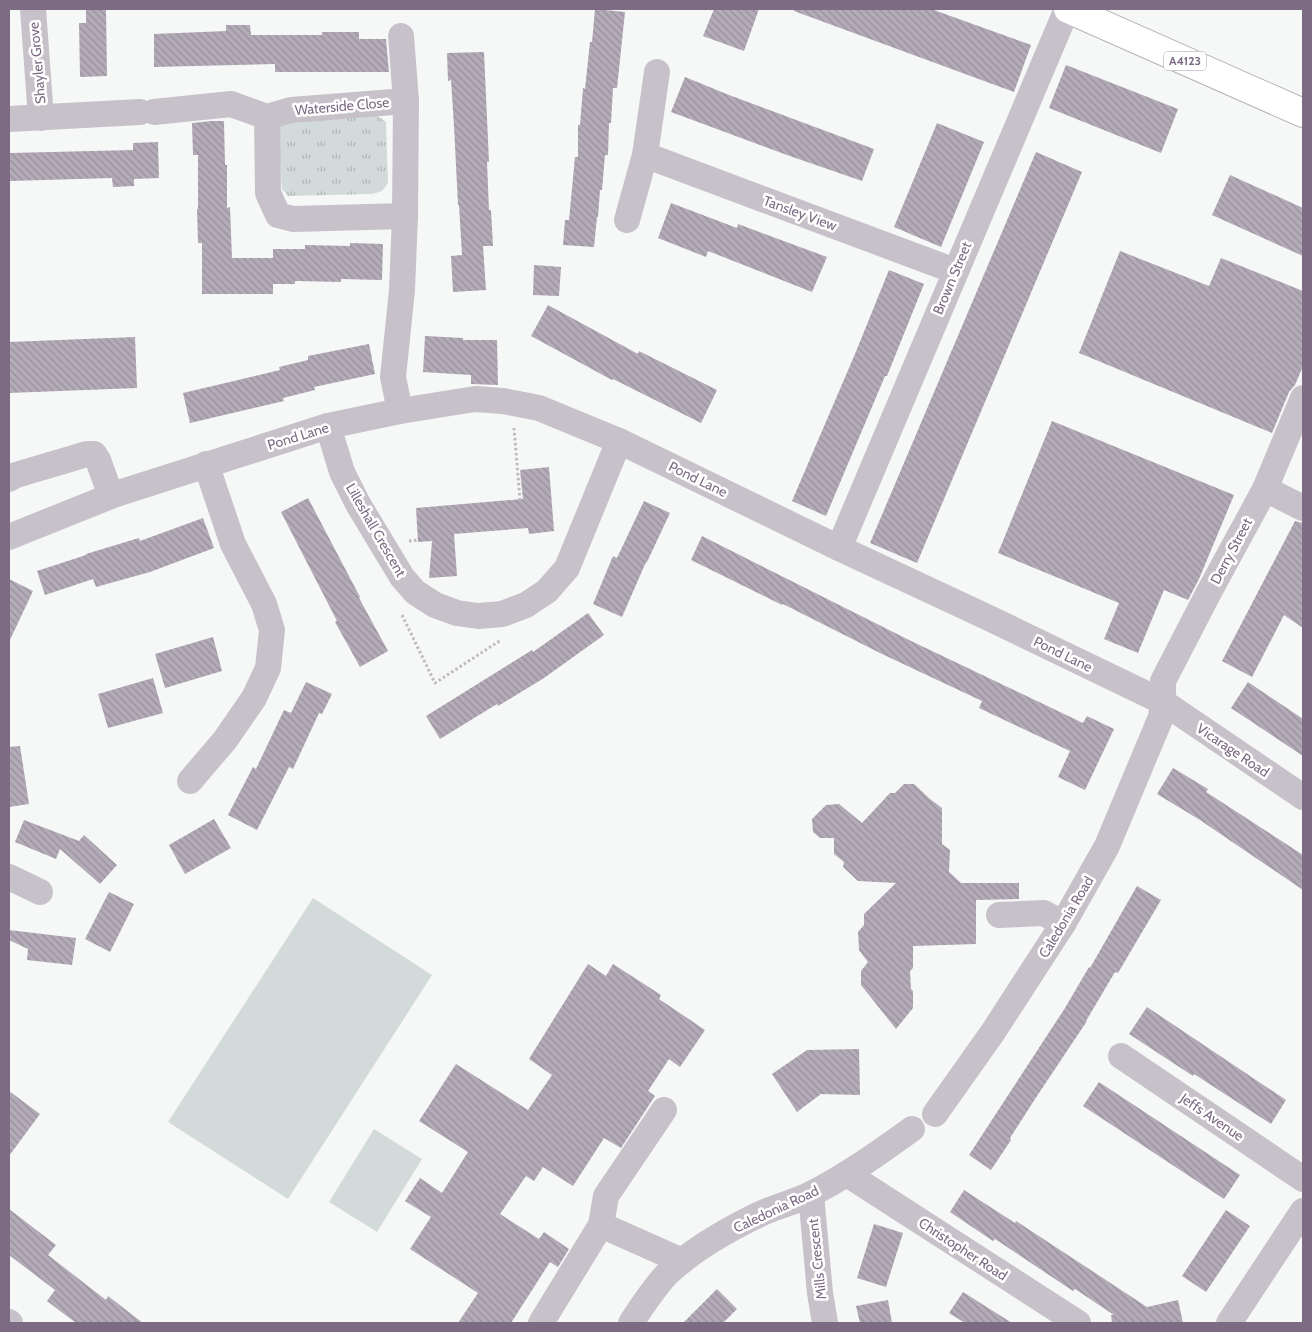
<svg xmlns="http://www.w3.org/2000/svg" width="1312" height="1332" font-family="Cabin,sans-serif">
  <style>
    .grass { fill: url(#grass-tufts) }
    .garden { fill: #d3dbda }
    .building { fill: url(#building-back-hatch) }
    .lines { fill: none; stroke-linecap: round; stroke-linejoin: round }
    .highway-casing { stroke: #b8b4ba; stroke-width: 30 }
    .path { stroke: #bebabf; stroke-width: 3; stroke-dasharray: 2.5 2.5; stroke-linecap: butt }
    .minor { stroke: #c7c2c9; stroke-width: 26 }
    .highway { stroke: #fff; stroke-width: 28 }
    .labels { text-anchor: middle; stroke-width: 5; stroke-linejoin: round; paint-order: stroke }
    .shield { fill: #fff; stroke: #a397a8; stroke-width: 1 }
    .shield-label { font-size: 12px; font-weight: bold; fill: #7c6b83 }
    .street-label { font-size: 14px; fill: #7c6b83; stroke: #fff }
  </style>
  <defs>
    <pattern id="grass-tufts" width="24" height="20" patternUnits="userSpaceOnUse" patternTransform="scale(1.25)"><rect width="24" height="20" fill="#d3dbda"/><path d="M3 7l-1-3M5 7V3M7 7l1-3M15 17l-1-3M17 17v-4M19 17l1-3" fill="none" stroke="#b0b6b6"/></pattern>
    <pattern id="building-back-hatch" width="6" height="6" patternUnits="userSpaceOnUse" patternTransform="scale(1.25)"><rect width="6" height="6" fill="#b3abb7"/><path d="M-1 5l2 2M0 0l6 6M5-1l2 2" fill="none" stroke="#978f9a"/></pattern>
  </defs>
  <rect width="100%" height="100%" fill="#f6f8f7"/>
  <!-- grass -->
  <path class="grass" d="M377 115 386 122 388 183 382 191 372 194 288 196 282 189 277 127 285 119Z"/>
  <!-- garden -->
  <g class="garden">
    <path d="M313 898 432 975 288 1199 168 1122Z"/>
    <path d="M374 1129 422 1159 377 1232 329 1202Z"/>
  </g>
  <!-- building -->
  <g class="building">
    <path d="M86 9H106L107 76 80 77 79 23H86Z"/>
    <path d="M595 9 625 12 617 88H613L611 123H609L608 155H605L602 190H600L598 217H597L594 247 563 245 565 220H569L575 157H578V125H580L583 88 585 89 590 42H592Z"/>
    <path d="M714 9H759L744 51 703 36Z"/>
    <path d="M794 9H931L1031 45 1014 92 794 11Z"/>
    <path d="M226 25H250L251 35H322V32H359V39H386L389 72H275V64L154 67V34L226 31Z"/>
    <path d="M484 52 489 162H487L489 210H491L493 246H483L486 290 453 292 451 256 462 255 459 205H458L454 126 451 80 448 81 447 53Z"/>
    <path d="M1066 65 1178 109 1161 153 1049 108Z"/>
    <path d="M685 77 729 95 874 149 862 181 787 155 671 112Z"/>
    <path d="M212 121H224L225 165H227V208L230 207 232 258H273V249H305V245L350 246V243L383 244 382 280 341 279V282L295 281V284H273V294H202V243H198L197 209H198V155H193L192 123Z"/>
    <path d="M937 123 984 142 941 247 894 227Z"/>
    <path d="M158 142 159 178 134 179V186L113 187 112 178 10 181V153L133 150V143Z"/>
    <path d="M1036 152 1082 172 917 563 870 543Z"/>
    <path d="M1230 175 1303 208V256L1212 215Z"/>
    <path d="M671 203 737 228 738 224 827 257 812 292 708 251 706 257 658 238Z"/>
    <path d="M1120 251 1209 286 1221 258 1303 291V366L1295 385 1289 392 1272 433 1079 353Z"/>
    <path d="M534 265 561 267 559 296 533 295Z"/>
    <path d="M889 270 924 284 887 376H885L826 516 792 501 855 354Z"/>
    <path d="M548 305 638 354 639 351 717 390 701 423 613 379 612 380 531 336Z"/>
    <path d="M425 336 463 338V340H497L498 385 471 384V375L423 372Z"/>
    <path d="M135 337 137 388 9 393V342Z"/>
    <path d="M369 344 375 374 314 387 315 390 283 398 284 401 190 423 183 393 280 370 279 367 308 360V356Z"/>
    <path d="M1052 421 1234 495 1199 579 1188 600 1164 590 1138 653 1104 639 1119 603 998 553Z"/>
    <path d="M549 467 554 531 529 534 528 528 454 534 457 576 429 578 432 541 418 542 416 508 523 499 520 470Z"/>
    <path d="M308 498 360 597 359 598 388 651 360 667 335 622 337 621 281 512Z"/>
    <path d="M644 501 670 513 647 562H646L622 617 593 604 613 556 617 558Z"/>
    <path d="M203 518 214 548 150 572 96 587 93 579 45 595 37 571 86 555V554L139 538 140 541Z"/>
    <path d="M1295 521 1303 523V628L1284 615 1252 677 1222 661Z"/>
    <path d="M702 536 909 640 1083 723 1087 716 1114 729 1085 790 1058 777 1070 751 979 708 982 701 882 654 783 604 782 605 691 560Z"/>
    <path d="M9 579 33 591 9 642Z"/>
    <path d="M588 613 604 635 544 678 498 706 497 704 440 739 426 716 532 650 533 652Z"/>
    <path d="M213 637 222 671 165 688 155 654Z"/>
    <path d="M153 678 163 713 108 728 98 694Z"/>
    <path d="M306 682 332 694 322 714 319 713 293 769 289 767 257 830 228 815 253 767 256 769 284 710 291 713Z"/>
    <path d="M1248 682 1303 719V756L1231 708Z"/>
    <path d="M20 746 29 804 9 807V747Z"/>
    <path d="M1173 768 1208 789 1206 792 1303 855V890L1200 820 1157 794Z"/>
    <path d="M904 784H914L930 799 942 808V844L950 850 949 872 961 883H1019V899L976 900V944L913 946V968L910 971 911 989 913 991V1008L896 1029 861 985V971L868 962 859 950 858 932 864 925V914L896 883 858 881 843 867 844 862 834 854V838H820L813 832 812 819 826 805 839 804 862 823 890 793H895Z"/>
    <path d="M214 819 231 848 185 874 169 845Z"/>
    <path d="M24 820 79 841 84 835 117 865 100 884 60 849 56 859 15 842Z"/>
    <path d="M1137 886 1161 900 1118 973 1115 972 1086 1021H1087L1035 1099 1010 1138 1011 1140 991 1170 969 1155 1065 1008 1089 967 1090 968Z"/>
    <path d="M109 892 134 904 110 952 85 939Z"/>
    <path d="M9 930 76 938 72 965 27 960 28 949 9 940Z"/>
    <path d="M588 964 606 976 613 964 661 995 659 999 705 1030 680 1067 669 1059 648 1091 655 1096 621 1148 604 1138 573 1186 543 1167 534 1181 526 1176 500 1214 539 1239 544 1232 569 1249 558 1267 550 1262 511 1323H458L478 1293 410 1249 431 1217 405 1201 420 1178 442 1193 468 1152 419 1121 456 1064 528 1110 552 1075 529 1059Z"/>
    <path d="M1147 1007 1286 1100 1271 1124 1194 1074 1193 1076 1129 1034Z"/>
    <path d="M859 1049 860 1095 821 1094 797 1112 772 1074 807 1050Z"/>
    <path d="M1099 1082 1240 1175 1224 1199 1083 1106Z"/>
    <path d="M9 1091 40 1114 9 1156Z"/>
    <path d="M964 1190 1015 1223 1016 1221 1147 1307 1178 1300 1183 1323H1112L1111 1315H1114L1075 1289 1073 1291 995 1239 993 1241 950 1212Z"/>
    <path d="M9 1209 56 1245 48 1255 106 1300 108 1296 143 1323H76L47 1301 55 1290 9 1255Z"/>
    <path d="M1226 1210 1250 1226 1206 1292 1182 1276Z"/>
    <path d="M874 1224 903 1233 886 1287 857 1278Z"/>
    <path d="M717 1289 737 1309 723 1323H683Z"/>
    <path d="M963 1292 1012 1323H965L949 1313Z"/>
    <path d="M888 1300 892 1323H860L856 1306Z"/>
  </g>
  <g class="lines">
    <defs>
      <path id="highway" d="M1068 9 1303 113"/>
    </defs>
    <!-- highway casing -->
    <use href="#highway" class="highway-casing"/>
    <!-- path -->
    <g class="path">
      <path d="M514 428 520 500"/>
      <path d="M409 541 418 540"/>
      <path d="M402 615 435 683 501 640"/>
    </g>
    <!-- minor -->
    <g class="minor">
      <path d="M33 9 41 118"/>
      <path d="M154 112 231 104 267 117"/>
      <path d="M9 119 140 112"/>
      <path d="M645 155 955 271"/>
      <path d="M405 216 293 219 278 215 268 193 267 117 291 110 406 101"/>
      <path d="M627 220 645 155 657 72"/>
      <path d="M400 411 393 377 402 290 405 216 406 101 401 36"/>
      <path d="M328 426 342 472 358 504 402 577 415 592 435 605 457 613 478 616 502 614 526 605 547 591 567 568 619 441"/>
      <path d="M9 479 16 475 87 454H94L98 460 111 496"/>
      <path d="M1265 489 1303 508"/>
      <path d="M9 537 116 494 328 426 400 411 475 399 503 401 539 408 619 441 839 548 991 619 1163 702 1303 797"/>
      <path d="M839 548 1067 9"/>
      <path d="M190 781 225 740 254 698 268 668 272 630 264 604 233 544 206 464"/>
      <path d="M9 877 40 892"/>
      <path d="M999 915 1044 913 1063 924"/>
      <path d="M1121 1056 1303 1179"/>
      <path d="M664 1110 606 1196 601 1225 682 1261"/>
      <path d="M935 1114 993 1032 1063 924 1107 846 1161 717 1163 702V681L1208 594 1265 489 1303 398"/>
      <path d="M847 1174 1078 1323"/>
      <path d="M811 1194 820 1293 825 1323"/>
      <path d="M9 1322 10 1323"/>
      <path d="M542 1323H541L601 1225"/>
      <path d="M631 1323C642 1306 653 1289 667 1274 693 1249 727 1230 760 1214 777 1206 796 1202 813 1193 848 1175 880 1152 912 1129"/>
      <path d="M1229 1323 1303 1211"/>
    </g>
    <!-- highway -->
    <use href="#highway" class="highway"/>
  </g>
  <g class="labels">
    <!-- shield labels -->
    <rect class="shield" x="1164" y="51.5" width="42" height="19" rx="4"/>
    <g class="shield-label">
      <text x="1185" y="65">A4123</text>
    </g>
    <!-- street labels -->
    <g class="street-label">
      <text transform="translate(37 63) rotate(-95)" y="5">Shayler Grove</text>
      <text transform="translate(342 106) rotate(-5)" y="5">Waterside Close</text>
      <text transform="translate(800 213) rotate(20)" y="5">Tansley View</text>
      <text transform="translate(952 278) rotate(-67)" y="5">Brown Street</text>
      <text transform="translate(298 436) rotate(-17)" y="5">Pond Lane</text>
      <text transform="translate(698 479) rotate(26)" y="5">Pond Lane</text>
      <text transform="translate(376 530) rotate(60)" y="5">Lilleshall Crescent</text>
      <text transform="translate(1231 551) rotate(-62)" y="5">Derry Street</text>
      <text transform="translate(1063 654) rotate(26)" y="5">Pond Lane</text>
      <text transform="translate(1233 750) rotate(34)" y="5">Vicarage Road</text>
      <text transform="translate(1066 917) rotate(-59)" y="5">Caledonia Road</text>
      <text transform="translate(1212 1117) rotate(34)" y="5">Jeffs Avenue</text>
      <text transform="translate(776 1209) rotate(-25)" y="5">Caledonia Road</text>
      <text transform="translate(963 1249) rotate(33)" y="5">Christopher Road</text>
      <text transform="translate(817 1259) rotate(-96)" y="5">Mills Crescent</text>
    </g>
  </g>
  <!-- border -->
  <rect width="1312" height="1332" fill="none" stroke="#7c6b83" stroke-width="20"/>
</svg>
